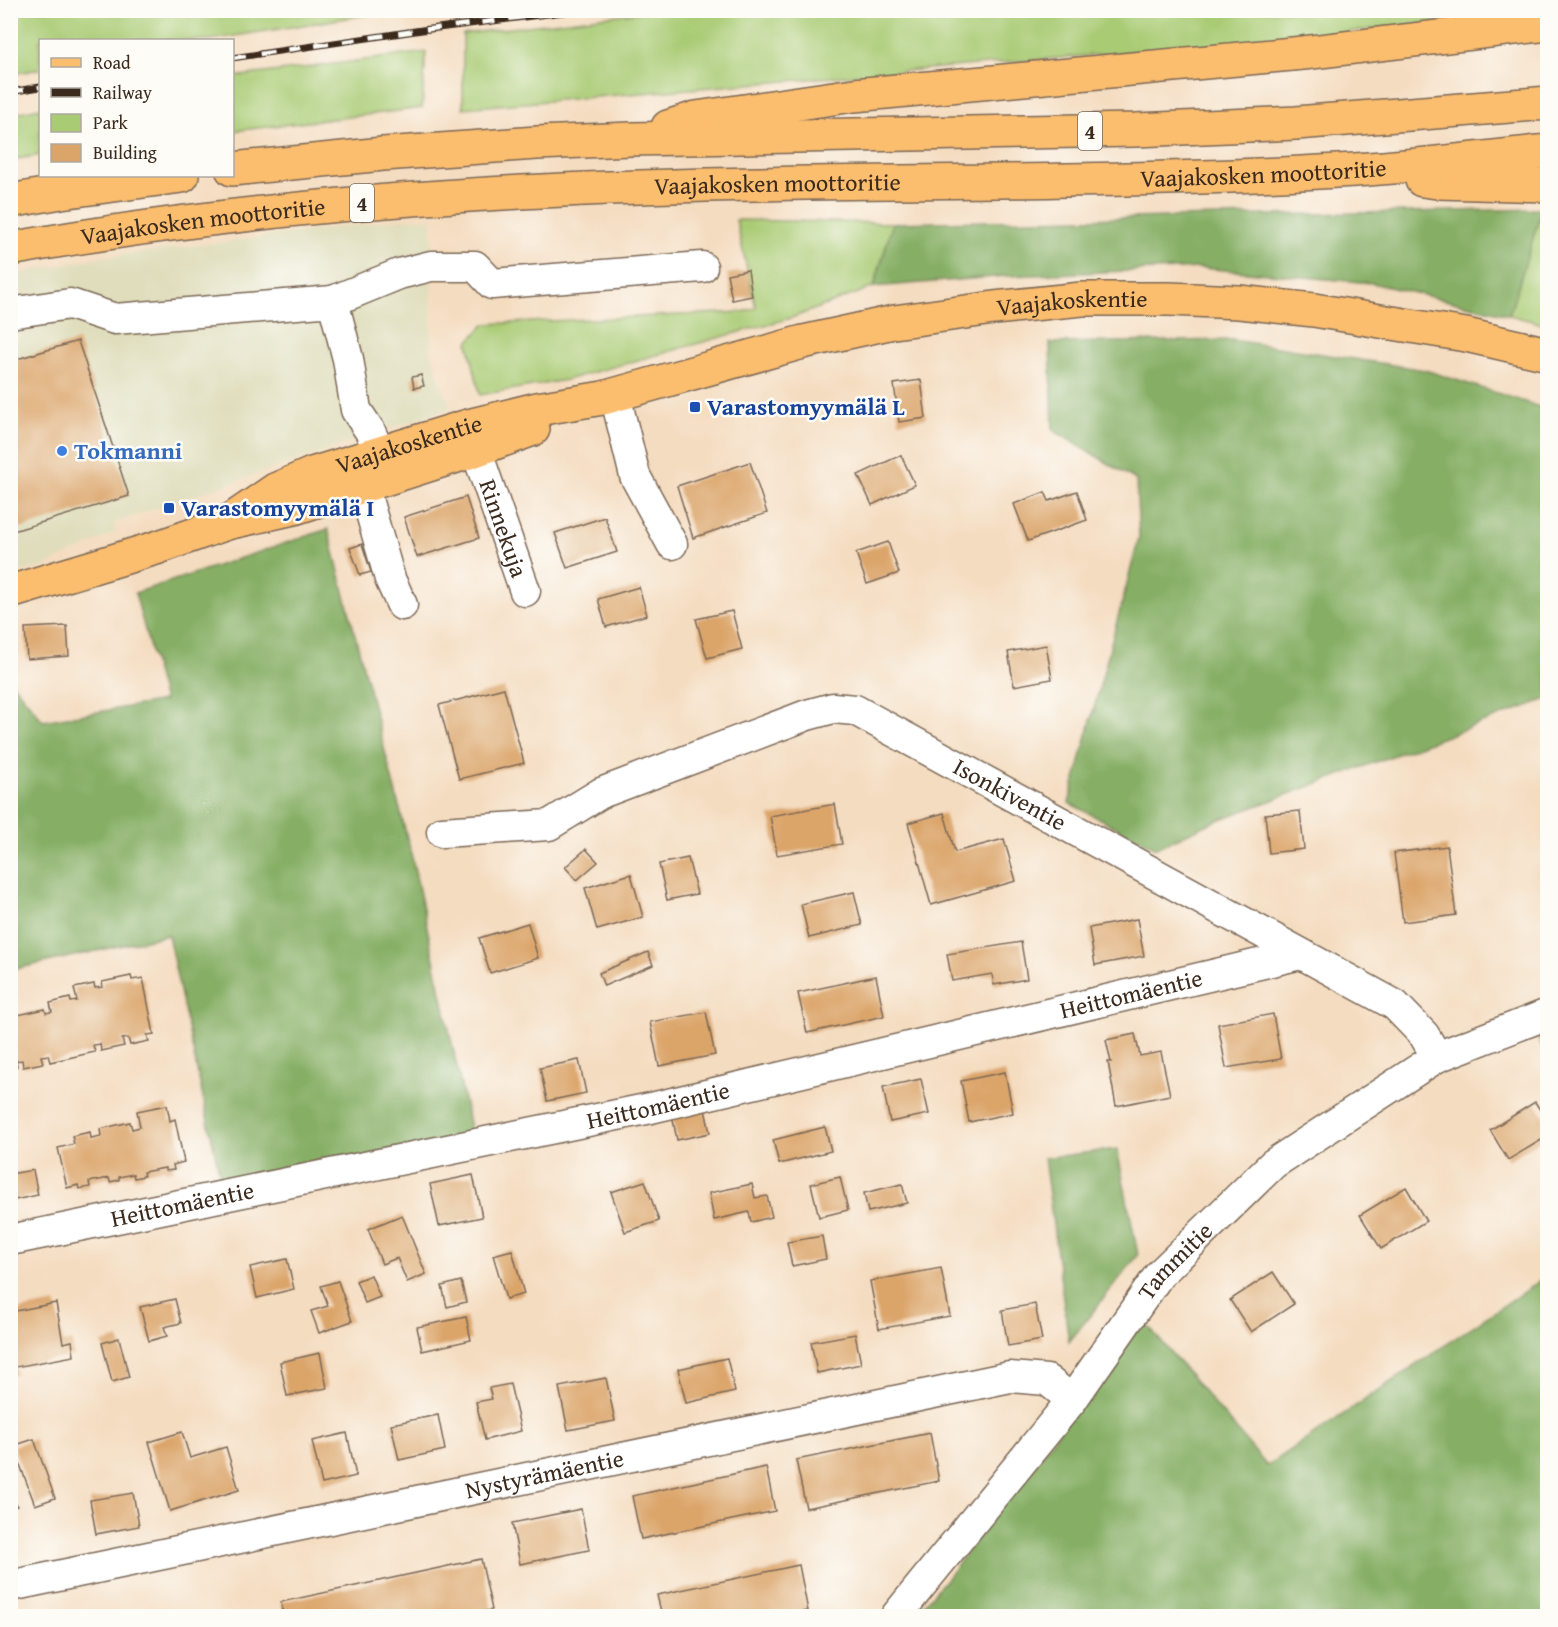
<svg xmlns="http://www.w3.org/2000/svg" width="1558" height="1627" font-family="'Gentium Book Plus',serif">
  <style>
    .built { fill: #dfddbb }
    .green { fill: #a9cb73; stroke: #727a48; stroke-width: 1.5 }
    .forest { fill: #86af65; stroke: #606c42; stroke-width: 1.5 }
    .building { fill: #dba56a }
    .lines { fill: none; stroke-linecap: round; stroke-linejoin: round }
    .minor-casing { stroke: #7c6857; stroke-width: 33 }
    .major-casing { stroke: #7c6857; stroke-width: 36 }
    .highway-casing { stroke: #7c6857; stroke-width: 36 }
    .minor { stroke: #fff; stroke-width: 30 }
    .major { stroke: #fbbd6e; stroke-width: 33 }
    .highway { stroke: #fbbd6e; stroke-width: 33 }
    .rail-casing { stroke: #3b2a1e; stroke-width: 7 }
    .rail { stroke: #fdfcf7; stroke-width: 4.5; stroke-dasharray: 14; stroke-linecap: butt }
    .transit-dot { fill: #1a4fb4; stroke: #fdfcf7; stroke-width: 2 }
    .shop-dot { fill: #3f7fe0; stroke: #fdfcf7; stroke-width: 2 }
    .labels { text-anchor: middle; stroke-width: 5; stroke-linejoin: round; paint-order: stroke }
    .shield { fill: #fdfcf7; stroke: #75695f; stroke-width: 1.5 }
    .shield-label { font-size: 22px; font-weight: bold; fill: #3b2a1e }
    .street-label { font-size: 24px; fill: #3b2a1e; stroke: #fdfcf7 }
    .transit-label { font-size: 24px; font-weight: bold; fill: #164399; stroke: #fdfcf7; text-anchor: start }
    .shop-label { font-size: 24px; font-weight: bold; fill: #366cbe; stroke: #fdfcf7; text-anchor: start }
  </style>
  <rect width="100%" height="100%" fill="#fdfcf7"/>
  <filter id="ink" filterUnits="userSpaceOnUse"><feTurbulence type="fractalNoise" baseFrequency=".0167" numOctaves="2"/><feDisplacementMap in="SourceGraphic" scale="12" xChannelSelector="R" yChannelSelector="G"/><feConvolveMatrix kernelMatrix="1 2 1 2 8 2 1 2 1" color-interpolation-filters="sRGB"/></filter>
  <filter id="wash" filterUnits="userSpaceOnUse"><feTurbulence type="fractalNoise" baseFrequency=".008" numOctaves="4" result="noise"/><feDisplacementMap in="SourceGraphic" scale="24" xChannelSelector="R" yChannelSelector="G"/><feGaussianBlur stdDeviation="1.35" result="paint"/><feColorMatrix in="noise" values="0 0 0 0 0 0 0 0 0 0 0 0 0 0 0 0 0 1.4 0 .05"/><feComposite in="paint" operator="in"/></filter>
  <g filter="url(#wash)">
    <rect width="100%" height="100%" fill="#f4dcc0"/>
    <!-- built -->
    <path class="built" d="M403 219H432L431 354 450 408 114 523 116 532 42 567 11 573V275L91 259Z"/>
    <!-- green -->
    <g class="green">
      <path d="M658 10 1531 11 1287 39 463 108V34Z"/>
      <path d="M10 11 11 10 390 11 210 40H40V69L11 74Z"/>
      <path d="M426 52 422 108 233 131V77Z"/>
      <path d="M40 108V155L11 160V114Z"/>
      <path d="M1542 209H1547V325L1509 315Z"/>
      <path d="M736 220 893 223 874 287 794 317 566 380 480 395 468 342 485 324 743 312 756 308Z"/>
    </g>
    <!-- forest -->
    <g class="forest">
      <path d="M1542 209 1509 315 1372 283 1201 268 1006 276 874 287 893 223Z"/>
      <path d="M1232 340 1425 370 1547 409V699L1213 822 1156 848 1069 803 1139 538 1136 480 1053 430 1050 343Z"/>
      <path d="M328 529 411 853 474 1146 224 1195 168 935 11 970 10 680 43 721 164 701 135 593Z"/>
      <path d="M1547 1028V1054L1534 1032Z"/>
      <path d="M1117 1149 1138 1255 1069 1342 1044 1158Z"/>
      <path d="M1547 1276V1616H914L947 1578 1144 1321 1267 1466Z"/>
    </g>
    <g id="blocks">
      <!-- building -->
      <g class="building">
        <path d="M748 270 752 296 732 300 727 274Z"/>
        <path d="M10 338 17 359 78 341 129 496 10 532Z"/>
        <path d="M421 375 424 386 414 388 412 377Z"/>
        <path d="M921 380 926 418 899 422 894 384Z"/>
        <path d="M901 455 915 485 872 505 858 475Z"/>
        <path d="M750 462 767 513 693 538 677 486Z"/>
        <path d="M1077 491 1087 520 1028 541 1014 504 1045 492 1049 501Z"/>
        <path d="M466 497 479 538 417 557 404 517Z"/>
        <path d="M605 517 617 552 567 568 555 533Z"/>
        <path d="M888 542 899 573 867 584 856 553Z"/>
        <path d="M362 544 371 572 360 575 350 548Z"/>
        <path d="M639 587 647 615 606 627 598 599Z"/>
        <path d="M732 611 742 649 707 658 696 619Z"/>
        <path d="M67 626 69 656 27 659 25 628Z"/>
        <path d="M1046 645 1052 679 1014 686 1008 652Z"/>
        <path d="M504 688 524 763 459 779 439 705Z"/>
        <path d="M835 804 842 844 777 855 770 816Z"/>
        <path d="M1300 811 1304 849 1269 853 1265 814Z"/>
        <path d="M944 813 955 852 1004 839 1016 881 931 905 908 823Z"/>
        <path d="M1447 846 1456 915 1403 922 1394 853Z"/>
        <path d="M586 849 598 862 577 880 565 867Z"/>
        <path d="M688 858 697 894 667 900 659 864Z"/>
        <path d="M631 874 643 917 597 930 585 888Z"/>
        <path d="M854 892 862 925 809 938 801 904Z"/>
        <path d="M1137 919 1144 956 1095 965 1089 928Z"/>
        <path d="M528 923 538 958 490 973 479 938Z"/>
        <path d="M1021 942 1027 979 994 985 992 974 952 981 947 954Z"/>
        <path d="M648 952 653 965 604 986 599 973Z"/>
        <path d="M131 976 132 980 143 978 154 1034 147 1035 149 1041 130 1045 128 1038 122 1039 124 1046 101 1051 100 1044 93 1045 95 1052 50 1062 48 1055 41 1056 43 1063 23 1067 22 1060 16 1061 17 1066 10 1067V1020H13V1016L45 1009 46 1013 52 1012 50 1003 70 998 71 1002 77 1001 74 988 94 984 95 988 103 987 102 982Z"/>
        <path d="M876 976 884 1016 807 1033 798 993Z"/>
        <path d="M706 1012 715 1055 659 1066 650 1022Z"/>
        <path d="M1273 1014 1281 1059 1226 1068 1218 1024Z"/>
        <path d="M1135 1034 1140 1056 1161 1052 1170 1095 1116 1106 1108 1062H1111L1106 1040Z"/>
        <path d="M579 1060 586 1093 547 1101 540 1068Z"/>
        <path d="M1005 1072 1013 1113 969 1122 961 1081Z"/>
        <path d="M921 1079 929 1114 890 1122 883 1087Z"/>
        <path d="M1535 1102 1548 1122V1136L1508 1160 1490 1130Z"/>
        <path d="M167 1105 170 1121 175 1119 184 1162 173 1165 174 1170 165 1171V1168L143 1172 144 1176 134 1178 133 1174 119 1177V1180L110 1182 109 1178 89 1182 90 1187 79 1189 78 1185 67 1188 58 1148 74 1144 72 1136 90 1132 91 1138 101 1136 100 1129 130 1122 132 1129 140 1127 137 1111Z"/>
        <path d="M705 1109 710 1133 677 1140 672 1115Z"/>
        <path d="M825 1127 831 1151 779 1164 773 1140Z"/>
        <path d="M33 1170 38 1195 10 1201V1174Z"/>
        <path d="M473 1175 482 1217 439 1226 430 1184Z"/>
        <path d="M840 1177 848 1210 819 1217 811 1184Z"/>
        <path d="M645 1181 659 1221 625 1232 611 1192Z"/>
        <path d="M752 1184 755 1198 767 1196 772 1217 751 1222 749 1212 714 1220 709 1193Z"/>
        <path d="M902 1184 907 1203 868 1212 864 1193Z"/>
        <path d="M1406 1187 1426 1221 1381 1249 1360 1215Z"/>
        <path d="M402 1215 426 1274 407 1282 397 1258 382 1264 368 1229Z"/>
        <path d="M822 1236 826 1259 792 1266 787 1242Z"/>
        <path d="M512 1250 524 1294 506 1299 493 1255Z"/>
        <path d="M287 1259 294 1289 257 1298 250 1267Z"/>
        <path d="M941 1268 950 1316 879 1329 870 1281Z"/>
        <path d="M1273 1272 1294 1304 1251 1332 1230 1300Z"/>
        <path d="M371 1275 380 1297 365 1303 356 1281Z"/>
        <path d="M338 1281 352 1321 319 1333 311 1311 328 1306 321 1286Z"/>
        <path d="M461 1281 466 1302 447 1307 442 1286Z"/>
        <path d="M175 1299 181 1323 164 1327 167 1336 149 1341 140 1307Z"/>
        <path d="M56 1303 63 1343 72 1341 74 1356 15 1367 16 1375 10 1376V1312Z"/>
        <path d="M1035 1304 1042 1340 1008 1346 1002 1310Z"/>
        <path d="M466 1317 471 1340 422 1351 417 1327Z"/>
        <path d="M855 1334 861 1364 817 1373 811 1342Z"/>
        <path d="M119 1338 129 1377 112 1382 102 1343Z"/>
        <path d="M320 1353 327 1388 287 1396 280 1362Z"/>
        <path d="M727 1358 735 1392 686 1403 678 1369Z"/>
        <path d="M606 1378 615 1421 568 1430 559 1387Z"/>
        <path d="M510 1384 521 1431 485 1440 476 1402 492 1399 489 1388Z"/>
        <path d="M438 1415 445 1450 399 1460 391 1424Z"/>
        <path d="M182 1432 190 1458 226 1447 239 1490 170 1511 149 1442Z"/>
        <path d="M347 1433 356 1476 322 1484 312 1441Z"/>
        <path d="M930 1433 939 1481 806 1508 796 1460Z"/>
        <path d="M34 1439 55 1498 35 1505 13 1446Z"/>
        <path d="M766 1467 775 1511 641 1539 632 1496Z"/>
        <path d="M133 1493 139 1526 96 1534 90 1500Z"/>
        <path d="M10 1494 17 1506 10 1510Z"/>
        <path d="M581 1509 589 1550 520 1564 512 1523Z"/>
        <path d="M481 1559 492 1610 460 1616H284L281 1602Z"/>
        <path d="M799 1565 808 1611 781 1616H662L657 1595Z"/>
      </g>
    </g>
  </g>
  <g filter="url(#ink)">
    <use href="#blocks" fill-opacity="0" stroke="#7c6857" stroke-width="1.5"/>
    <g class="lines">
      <defs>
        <g id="minor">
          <path d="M333 301 399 274 431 266H475L492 284 702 267"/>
          <path d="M10 313 70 304 115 319 333 301 348 359 356 410 370 431 380 454 394 473"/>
          <path d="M615 395 635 476 672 544"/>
          <path d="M356 461 390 579 402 605"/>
          <path id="s1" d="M481 464 525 591"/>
          <path id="s2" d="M442 832 549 825 601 793 807 715 833 708 855 710 1395 1005 1424 1035 1437 1057"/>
          <path id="s3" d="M10 1240 651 1108 1301 954"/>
          <path id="s4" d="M10 1586 1010 1377 1047 1380 1072 1400"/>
          <path id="s5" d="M896 1616 1072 1400 1159 1275 1273 1164 1437 1057 1548 1014"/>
        </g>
        <g id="major">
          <path id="s6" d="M227 523 275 490 312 474 468 426 537 409 603 398 803 342 894 322 994 308 1082 299H1169L1239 302 1314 310 1380 321 1466 335 1548 354"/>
          <path d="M10 592 156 548 227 523 294 508 475 450 533 429"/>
        </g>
        <g id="highway">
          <path d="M668 127 696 118 854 95 1303 53 1548 24"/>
          <path d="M232 169 383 154 537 143 631 139 1136 130 1296 123 1548 103"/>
          <path d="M1422 180 1437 182 1548 185"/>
          <path d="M10 201 61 192 182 176"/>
          <path id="s7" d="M10 249C186 217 364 200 542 191 812 177 1084 187 1355 170 1419 166 1483 158 1548 151"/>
        </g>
      </defs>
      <!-- minor casing -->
      <use href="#minor" class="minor-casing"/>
      <!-- major casing -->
      <use href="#major" class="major-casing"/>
      <!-- highway casing -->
      <use href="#highway" class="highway-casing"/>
      <!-- minor -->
      <use href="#minor" class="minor"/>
      <!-- major -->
      <use href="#major" class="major"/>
      <!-- highway -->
      <use href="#highway" class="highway"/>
      <defs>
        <g id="rail">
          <path d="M232 58 422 30 579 10"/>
          <path d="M10 92 40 87"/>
        </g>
      </defs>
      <!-- rail casing -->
      <use href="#rail" class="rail-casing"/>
      <!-- rail -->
      <use href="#rail" class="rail"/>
    </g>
  </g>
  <!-- markers -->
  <g class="transit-dot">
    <rect x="689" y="401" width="12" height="12" rx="3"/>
    <rect x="163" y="502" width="12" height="12" rx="3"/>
  </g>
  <circle class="shop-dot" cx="62" cy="451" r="6"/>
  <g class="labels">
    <!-- shield labels -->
    <g class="shield">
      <rect x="1078" y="112" width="24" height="38" rx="4.5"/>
      <rect x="350" y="184" width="24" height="38" rx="4.5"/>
    </g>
    <g class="shield-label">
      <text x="1090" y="139">4</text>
      <text x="362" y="211">4</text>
    </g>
    <!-- street labels -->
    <g class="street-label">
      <text dy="8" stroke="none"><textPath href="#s7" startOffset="1257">Vaajakosken moottoritie</textPath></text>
      <text dy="8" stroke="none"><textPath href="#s7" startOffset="771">Vaajakosken moottoritie</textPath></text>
      <text dy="8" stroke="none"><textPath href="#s7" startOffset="195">Vaajakosken moottoritie</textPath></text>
      <text dy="8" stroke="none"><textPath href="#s6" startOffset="880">Vaajakoskentie</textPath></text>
      <text dy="8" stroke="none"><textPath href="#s6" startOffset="200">Vaajakoskentie</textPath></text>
      <text dy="8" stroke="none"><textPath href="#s1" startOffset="68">Rinnekuja</textPath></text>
      <text dy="8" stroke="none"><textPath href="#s2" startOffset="614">Isonkiventie</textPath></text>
      <text dy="8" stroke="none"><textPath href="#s3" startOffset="1148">Heittomäentie</textPath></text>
      <text dy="8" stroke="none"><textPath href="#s3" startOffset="662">Heittomäentie</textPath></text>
      <text dy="8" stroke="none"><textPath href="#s3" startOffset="176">Heittomäentie</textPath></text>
      <text dy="8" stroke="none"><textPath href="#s5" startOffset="452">Tammitie</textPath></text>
      <text dy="8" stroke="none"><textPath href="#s4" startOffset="546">Nystyrämäentie</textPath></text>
    </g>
    <!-- transit labels -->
    <g class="transit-label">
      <text x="707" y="415">Varastomyymälä L</text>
      <text x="181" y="516">Varastomyymälä I</text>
    </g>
    <!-- shop labels -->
    <g class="shop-label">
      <text x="74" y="459">Tokmanni</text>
    </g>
  </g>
  <!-- margin -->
  <rect width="1558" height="1627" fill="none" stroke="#fdfcf7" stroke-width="36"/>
  <!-- legend -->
  <rect x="39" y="39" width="195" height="138" fill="#fdfcf7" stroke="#afa8a0" stroke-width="1.5"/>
  <rect x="51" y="58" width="30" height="9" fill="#fbbd6e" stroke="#afa8a0" stroke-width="1.5"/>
  <text x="93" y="69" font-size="18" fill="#3b2a1e">Road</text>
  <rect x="51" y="88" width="30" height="9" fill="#3b2a1e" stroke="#afa8a0" stroke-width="1.5"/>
  <text x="93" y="99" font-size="18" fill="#3b2a1e">Railway</text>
  <rect x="51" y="114" width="30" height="18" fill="#a9cb73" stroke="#afa8a0" stroke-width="1.5"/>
  <text x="93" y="129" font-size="18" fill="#3b2a1e">Park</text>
  <rect x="51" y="144" width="30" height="18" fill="#dba56a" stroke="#afa8a0" stroke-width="1.5"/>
  <text x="93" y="159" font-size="18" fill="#3b2a1e">Building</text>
</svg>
